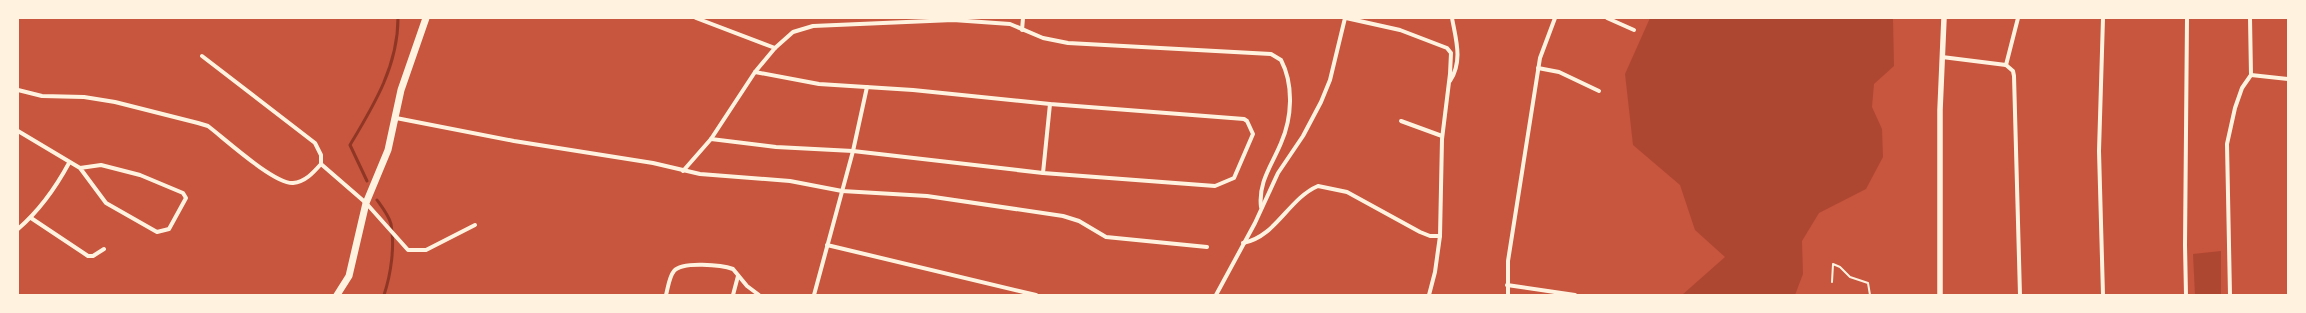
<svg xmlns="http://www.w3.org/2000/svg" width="2306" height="313" font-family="Manrope,sans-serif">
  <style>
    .green { fill: #ae4732 }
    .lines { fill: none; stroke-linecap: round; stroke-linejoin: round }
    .stream { stroke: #8f3625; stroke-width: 3 }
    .service { stroke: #fff3e0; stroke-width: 2 }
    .minor { stroke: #fff3e0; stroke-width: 4 }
    .tertiary { stroke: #fff3e0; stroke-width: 5.5 }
    .primary { stroke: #fff3e0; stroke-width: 7 }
  </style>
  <rect width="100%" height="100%" fill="#c8553d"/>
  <!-- green -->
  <g class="green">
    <path d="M1650 18H1893L1894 66 1874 84 1872 107 1882 129 1883 157 1866 189 1819 213 1802 241 1803 274 1795 295H1682L1725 257 1695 230 1680 185 1633 145 1625 74Z"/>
    <path d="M2221 251V295H2195L2193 254Z"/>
  </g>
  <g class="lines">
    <!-- stream -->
    <g class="stream">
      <path d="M367 181 350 145C374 105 398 66 398 18"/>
      <path d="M377 200C382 207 389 216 391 224 395 246 391 274 384 295"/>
    </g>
    <!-- service -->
    <path class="service" d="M1832 282 1833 264 1840 267 1850 277 1868 283 1870 295"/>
    <!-- minor -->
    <g class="minor">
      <path d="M696 18 775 48"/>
      <path d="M1346 18 1400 30 1447 48 1451 53 1450 74 1442 139 1440 236 1435 272 1429 295"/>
      <path d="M1607 18 1634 30"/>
      <path d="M2103 18 2099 151 2103 295"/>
      <path d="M1022 30 1023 18"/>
      <path d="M1942 57 2006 65"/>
      <path d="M2006 65 2013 71 2014 76 2020 295"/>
      <path d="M2006 65 2018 18"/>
      <path d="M1538 68 1559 72 1599 91"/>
      <path d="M2251 75 2288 79"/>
      <path d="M1450 81C1463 61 1456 40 1452 18"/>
      <path d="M18 90 42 96 84 97 115 102 198 123 208 126C225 139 274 184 293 183 305 182 313 173 321 164V155L315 143 202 56"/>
      <path d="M396 118 514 141 653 163 700 174 790 181 842 191 927 196 1063 216 1079 221 1106 237 1207 247"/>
      <path d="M1401 121 1442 136"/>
      <path d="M18 131 80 168 106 203 157 232 169 229 186 198 183 193 140 175 101 165 80 168"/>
      <path d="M711 139 776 147 853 151 1043 173 1215 186 1234 178 1253 134 1247 121 1244 119 1050 104 913 90 819 84 755 72"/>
      <path d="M321 164 366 203 408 250H426L475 225"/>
      <path d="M683 171 711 139 755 72 775 48 793 32 813 26 953 20 1010 24 1043 38 1068 43 1271 54 1281 60C1294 85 1292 118 1281 143 1272 165 1258 182 1261 207"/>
      <path d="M1043 173 1050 104"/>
      <path d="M31 218 88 256H93L104 249"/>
      <path d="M18 229C40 210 55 189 69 163"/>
      <path d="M1243 243C1276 237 1288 199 1318 186L1347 192 1420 232 1430 236H1440"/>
      <path d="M827 245 1036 295"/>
      <path d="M1507 285 1575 295"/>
      <path d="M666 295C668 288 669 277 674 271 682 261 722 265 733 269L747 286 759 295"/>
      <path d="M733 295 738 276"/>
      <path d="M814 295 853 151 867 87"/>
      <path d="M1216 295 1255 223 1278 173 1303 136 1321 102 1330 80 1345 18"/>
      <path d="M1508 295V261L1540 58 1555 18"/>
      <path d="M2186 295 2185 245 2187 18"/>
      <path d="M2230 295 2227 144 2235 108 2242 88 2251 75 2250 18"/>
    </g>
    <!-- tertiary -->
    <path class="tertiary" d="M1940 295V110L1944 18"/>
    <!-- primary -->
    <path class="primary" d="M337 295 349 276 366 203 388 150 401 90 426 18"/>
  </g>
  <!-- border -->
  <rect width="2306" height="313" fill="none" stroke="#fff3e0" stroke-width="38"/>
</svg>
